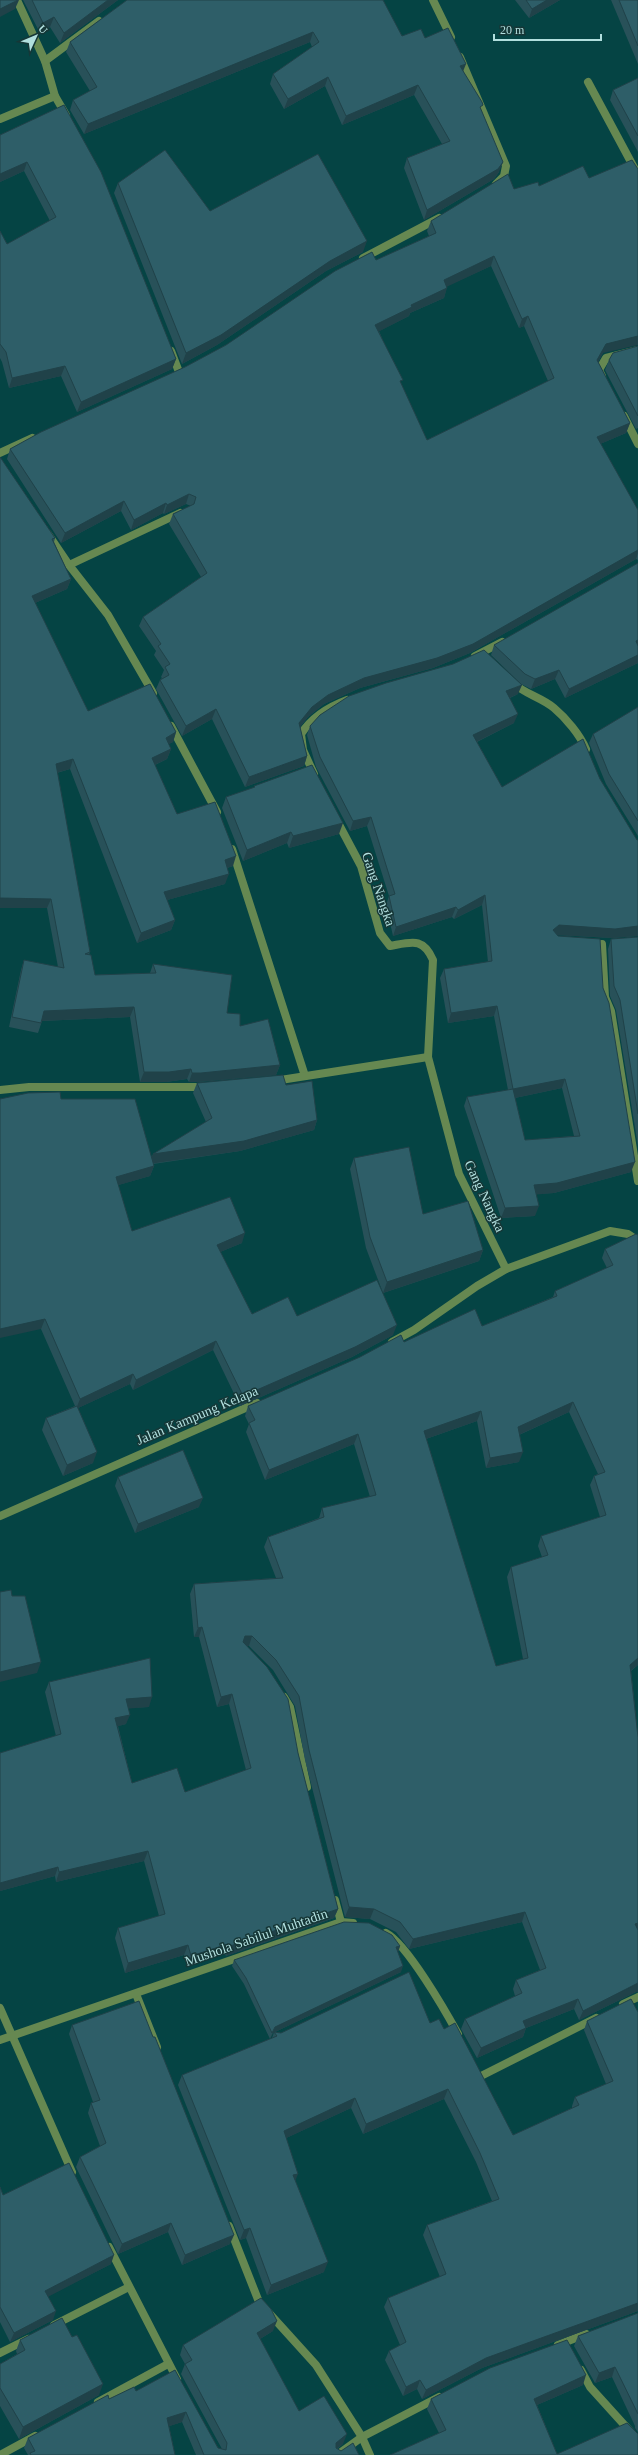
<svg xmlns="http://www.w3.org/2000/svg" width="638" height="2455" font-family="'Times New Roman',serif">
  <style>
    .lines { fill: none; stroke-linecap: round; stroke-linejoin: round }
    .minor { stroke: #668851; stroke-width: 8 }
    .wall { fill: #285159; fill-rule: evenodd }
    .shaded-wall { fill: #204249 }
    .building { fill: #2e5e68; stroke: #204249; fill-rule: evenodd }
    .labels { text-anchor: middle; stroke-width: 3; stroke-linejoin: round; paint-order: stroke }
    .street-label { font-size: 14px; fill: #b1dfde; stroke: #163737 }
  </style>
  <rect width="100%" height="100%" fill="#054444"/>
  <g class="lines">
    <!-- minor -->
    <g class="minor">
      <path d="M17 0 45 61 55 96 66 115"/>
      <path d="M433 0 451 37"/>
      <path d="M460 57 506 166 504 176 496 184"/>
      <path d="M45 61 99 21"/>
      <path d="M588 82 638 175"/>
      <path d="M0 119 55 96"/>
      <path d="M363 258 439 218"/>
      <path d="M171 351 179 372"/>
      <path d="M602 376 599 370 606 358 638 350"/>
      <path d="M624 416 638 444"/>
      <path d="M0 453 32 438"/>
      <path d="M48 534 69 565 108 615 153 693"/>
      <path d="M69 565 180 513"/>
      <path d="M475 656 502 642"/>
      <path d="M512 682C524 694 541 697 554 708 566 718 580 735 586 749"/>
      <path d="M171 726 217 812"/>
      <path d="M314 774 303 750 301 734C312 717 328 707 347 700"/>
      <path d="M336 819 361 866 380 933 390 946C412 942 423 937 433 960L428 1057 459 1174 506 1269"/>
      <path d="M232 849 305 1076"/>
      <path d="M602 944 605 997 611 1011 638 1181"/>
      <path d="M274 1081 428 1057"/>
      <path d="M0 1090 29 1087H205"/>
      <path d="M392 1342 414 1330 477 1286 506 1269 610 1231 628 1234 638 1241"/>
      <path d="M0 1516 257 1403"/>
      <path d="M284 1697 290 1707 307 1787"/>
      <path d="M335 1900 341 1922"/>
      <path d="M386 1933C407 1944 446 2012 458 2034"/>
      <path d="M136 1994 157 2047"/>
      <path d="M623 2004 638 1997"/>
      <path d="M0 2008 72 2172"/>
      <path d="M0 2040 341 1922 353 1923"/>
      <path d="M481 2076 596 2018"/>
      <path d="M229 2226 259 2302 316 2365 362 2437 370 2455"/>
      <path d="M109 2247 177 2379"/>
      <path d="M54 2325 129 2287"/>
      <path d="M558 2345 586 2334"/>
      <path d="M0 2353 28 2339"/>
      <path d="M581 2370 590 2387 638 2440"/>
      <path d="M98 2402 168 2364"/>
      <path d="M0 2455 35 2436"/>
      <path d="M337 2455 362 2437 439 2397"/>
    </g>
  </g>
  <!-- wall -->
  <g class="wall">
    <path d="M23 0H118L60 43 50 27 40 33Z"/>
    <path d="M127 0 402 36 425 38 463 71 481 110 499 172 494 179 424 220 404 168 407 158 442 144 414 95 342 125 325 86 284 109 270 84 273 74 312 47 310 42 84 134 70 110 73 100 90 91 66 52 70 42Z"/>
    <path d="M515 0H560L529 18Z"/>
    <path d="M611 0H638V64Z"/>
    <path d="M638 78V152L610 100 613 90Z"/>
    <path d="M64 105 176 359 172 369 77 412 61 376 9 388 2 362 0 358V231L7 244 50 221 24 171 0 182V135Z"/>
    <path d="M589 178 603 353 598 362 630 423 626 433 600 444 638 510V560L636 559 470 653 433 668 360 688 324 704 308 717 300 727 307 756 304 766 245 787 212 719 182 736 156 689 160 680 162 678 161 677 164 670 154 655 156 651 139 626 143 617 201 577 169 524 173 514 191 506 186 504 164 514 163 513 131 530 121 511 61 543 7 459 10 449 185 367 226 345 376 260 429 236 427 231 431 221 514 189ZM491 266 519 328 524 326 548 381 427 440 401 384 379 331 409 316 410 313 444 298 447 286Z"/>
    <path d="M118 183 210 211 363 252 326 271 217 345 182 364 114 193Z"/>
    <path d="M638 346V428L636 429 605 370 609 360Z"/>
    <path d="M0 457 55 538 54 542 71 579 67 589 35 603 88 711 176 732 173 742 168 744 171 749 167 759 155 765 177 814 233 866 227 868 225 884 167 900 175 920 171 930 137 943 70 769 57 773 90 952 89 955 95 975 150 973 153 964 227 1013 240 1026 280 1065 276 1075 198 1082H189L187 1079 166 1082H140L130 1017 42 1021 38 1033 9 1027 21 970 24 960 58 967 47 908Z"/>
    <path d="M494 645 638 663 565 698 555 679 531 689 521 684 491 655Z"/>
    <path d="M518 694 510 698 514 723 477 742 502 787 600 779 637 840H638V936L612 938 557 935 603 988 631 1172 554 1193 536 1194 535 1216 501 1218 464 1106 467 1097 508 1090 494 1016 448 1023 440 978 444 969 488 962 482 905 454 919 452 917 393 936 386 905 389 896 367 826 350 831 316 767 307 735 310 726ZM562 1088 574 1136 525 1140 515 1098Z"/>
    <path d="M638 707V836L606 784 589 743 593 734Z"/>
    <path d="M254 786 339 834 289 848 287 843 243 861 222 808 226 797 254 788Z"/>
    <path d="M638 937V1146L616 1010 610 996 608 949 611 939Z"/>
    <path d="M197 1083 286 1085 317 1120 314 1130 240 1151 153 1164 154 1166 150 1176 118 1185 132 1231 242 1243 220 1252 252 1314 297 1316 393 1335 352 1357 240 1406 213 1350 133 1390 130 1384 78 1408 93 1463 63 1476 42 1430 46 1418 75 1406 41 1329 61 1099 152 1157 153 1154 206 1122 193 1093Z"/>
    <path d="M354 1158 423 1214 483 1250 479 1261 383 1293 366 1248 350 1169Z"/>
    <path d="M638 1235V1665L631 1671 638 1737V1992H636L579 2020 574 2009 526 2028 523 2037 477 2058 461 2029 465 2019 515 1996 513 1989 516 1980 540 1970 522 1922 409 1949 396 1932 370 1919 345 1917 305 1760 295 1706 273 1670 249 1646H247L298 1753 338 1909 334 1918 226 1956 225 1954 187 1966 184 1955 125 1973 115 1938 118 1928 159 1916 144 1861 56 1882 55 1876 0 1891V1753L56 1736 45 1692 49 1682 149 1707 128 1708 126 1724 118 1726 132 1783 185 1792 246 1770 229 1704 217 1707 199 1637H194L190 1594 194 1584 276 1578 264 1547 268 1537 319 1518 322 1508 370 1497 354 1444 265 1480 246 1432 249 1424 245 1416 248 1406 404 1342 482 1326 553 1297 555 1291 607 1268 602 1258 605 1249ZM569 1412 598 1474 594 1476 590 1485 600 1517 541 1536 538 1546 542 1557 511 1567 507 1577 523 1659 496 1666 426 1439 477 1421 486 1468 519 1462V1435Z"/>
    <path d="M118 1477 199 1507 135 1533 115 1486Z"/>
    <path d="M400 1946 398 1952 401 1972 275 2032 281 2033 430 2023 444 2029 513 2135 572 2108V2106L575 2097 606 2084 584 2030 587 2021 638 2012V2311L482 2368 422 2399 417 2389 403 2396 385 2360 389 2351 400 2345 384 2307 388 2298 440 2277 423 2235 427 2225 492 2201 476 2162 444 2099 363 2134 351 2108 286 2138 295 2180 324 2272 267 2295 246 2238 240 2240 178 2085 182 2075 270 2039 244 1984 232 1966 234 1960ZM274 2032 272 2038 270 2039 273 2033Z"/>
    <path d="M72 2025 230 2244 182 2265 168 2232 118 2254 76 2167 80 2157 100 2146 88 2113 91 2103 93 2102 69 2034Z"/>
    <path d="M0 2187 3 2195 111 2264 48 2296 53 2320 10 2342 0 2322Z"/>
    <path d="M638 2313V2432L635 2428V2426L612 2377 595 2383 574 2346 578 2336Z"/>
    <path d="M273 2331 260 2339 299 2411 343 2444 337 2449 341 2451 359 2455H196L182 2422 169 2426 175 2455H28L24 2448 28 2438 109 2399 136 2391 175 2370 218 2448 222 2449 181 2374 185 2364 180 2355 183 2345Z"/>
    <path d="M20 2340 99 2395 19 2439 0 2406V2364L17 2354 16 2351Z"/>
    <path d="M583 2385 537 2405 557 2454 638 2455H390L439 2433 427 2409 431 2399Z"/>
  </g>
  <!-- shaded-wall -->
  <g class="shaded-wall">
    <path d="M18 0H19L15 9 0 17V9Z"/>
    <path d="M108 0H118L60 43 64 33Z"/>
    <path d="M547 0H560L529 18 532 9Z"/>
    <path d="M54 17 50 27 40 33 43 23Z"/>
    <path d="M313 32 310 42 84 134 88 124Z"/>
    <path d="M466 64 462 74 460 66Z"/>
    <path d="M328 77 325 86 284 109 288 99Z"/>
    <path d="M418 85 414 95 342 125 346 116Z"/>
    <path d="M27 162 24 171 0 182V174Z"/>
    <path d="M503 162 499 172 494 179 424 220 427 210Z"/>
    <path d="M367 241 363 252 326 271 217 345 182 364 186 353 330 261Z"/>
    <path d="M494 256 491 266 440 290 444 280Z"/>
    <path d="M447 288 444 298 410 313 409 316 372 335 375 325 411 305Z"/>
    <path d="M528 316 524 326 519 328 522 319Z"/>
    <path d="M638 336V345L603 353 594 370 597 360 606 344Z"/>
    <path d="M176 359 172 369 77 412 81 402Z"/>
    <path d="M65 366 61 376 9 388 12 378Z"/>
    <path d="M630 423 626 433 593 447 597 437Z"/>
    <path d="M189 494 186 504 164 514 167 505Z"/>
    <path d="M124 501 121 511 61 543 65 533Z"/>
    <path d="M166 503 163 513 131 530 134 520Z"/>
    <path d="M638 550V553L636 559 470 653 433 668 360 688 324 704 308 717 296 732 299 723 312 707 328 695Z"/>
    <path d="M71 579 67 589 28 606 32 596Z"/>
    <path d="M638 640V647L636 641Z"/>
    <path d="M638 655V663L565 698 569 689Z"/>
    <path d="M559 670 555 679 531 689 535 679Z"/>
    <path d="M522 685 518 694 502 701 506 691Z"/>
    <path d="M216 709 212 719 182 736 186 726Z"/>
    <path d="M518 714 514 723 470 745 473 735Z"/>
    <path d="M176 732 173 742 162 748 166 738Z"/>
    <path d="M171 749 167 759 148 768 152 758Z"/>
    <path d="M307 756 304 766 245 787 249 777Z"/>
    <path d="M73 759 70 769 52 774 56 764Z"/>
    <path d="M371 817 367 826 350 831 353 821Z"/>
    <path d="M343 823 339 834 289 848 293 836Z"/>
    <path d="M291 832 287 843 243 861 247 850Z"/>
    <path d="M236 856 233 866 221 870 225 860Z"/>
    <path d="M229 874 225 884 160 902 164 892Z"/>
    <path d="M485 895 482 905 454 919 458 910Z"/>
    <path d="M0 898 51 899 47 908H0Z"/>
    <path d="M456 907 452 917 393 936 396 927Z"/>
    <path d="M175 920 171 930 137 943 141 933Z"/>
    <path d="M559 925 638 926V936L612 938 555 935 553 930Z"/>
    <path d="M497 1006 494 1016 448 1023 451 1013Z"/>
    <path d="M134 1007 130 1017 40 1021 44 1011Z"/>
    <path d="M280 1065 276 1075 198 1082H189L192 1073Z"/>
    <path d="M191 1069 187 1079 166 1082H140L144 1072Z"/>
    <path d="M565 1079 562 1088 510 1099 513 1089Z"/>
    <path d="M317 1120 314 1130 240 1151 149 1164 153 1154Z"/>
    <path d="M635 1162 631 1172 554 1193 531 1195 534 1185Z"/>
    <path d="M154 1166 150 1176 112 1187 116 1177Z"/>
    <path d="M539 1206 535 1216 501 1218 505 1208Z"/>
    <path d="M245 1233 242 1243 213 1255 217 1245Z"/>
    <path d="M483 1250 479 1261 383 1293 387 1282Z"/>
    <path d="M45 1319 41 1329 0 1338V1329Z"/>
    <path d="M397 1325 393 1335 352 1357 240 1406 243 1396Z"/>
    <path d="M216 1341 213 1350 133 1390 136 1380Z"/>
    <path d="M133 1374 130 1384 76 1409 80 1399Z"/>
    <path d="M573 1402 569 1412 514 1437 518 1427Z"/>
    <path d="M481 1411 477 1421 420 1441 424 1431Z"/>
    <path d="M358 1434 354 1444 265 1480 269 1470Z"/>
    <path d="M97 1452 93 1463 63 1476 67 1465Z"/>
    <path d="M523 1452 519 1462 486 1468 490 1458Z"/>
    <path d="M203 1498 199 1507 135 1533 138 1524Z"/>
    <path d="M202 1627 199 1637H194L198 1628Z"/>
    <path d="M245 1636H252L249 1646H241Z"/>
    <path d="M638 1658V1665L626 1674 630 1665Z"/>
    <path d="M41 1662 37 1673 0 1682V1672Z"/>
    <path d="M232 1694 229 1704 217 1707 221 1697Z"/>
    <path d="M152 1697 149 1707 123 1709 126 1699Z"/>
    <path d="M130 1715 126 1724 112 1728 115 1718Z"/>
    <path d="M148 1851 144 1861 56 1882 59 1872Z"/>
    <path d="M58 1867 55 1876 0 1891V1883Z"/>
    <path d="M349 1907 374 1909 370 1919 345 1917Z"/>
    <path d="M338 1909 334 1918 226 1956 230 1946Z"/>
    <path d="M525 1912 522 1922 409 1949 413 1939Z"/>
    <path d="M638 1923V1932L635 1924Z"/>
    <path d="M228 1944 225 1954 187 1966 191 1956Z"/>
    <path d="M188 1945 184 1955 125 1973 128 1963Z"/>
    <path d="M400 1946 398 1952 396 1947Z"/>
    <path d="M403 1966 401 1972 273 2033 270 2039 275 2027Z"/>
    <path d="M638 1983V1992H636L579 2020 583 2011Z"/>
    <path d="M578 1999 574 2009 526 2028 523 2037 477 2058 481 2048 523 2021Z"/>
    <path d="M448 2089 444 2099 363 2134 366 2124Z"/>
    <path d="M355 2098 351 2108 280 2141 284 2131Z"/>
    <path d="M298 2174 294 2184 293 2175Z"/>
    <path d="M171 2223 168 2232 118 2254 122 2244Z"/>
    <path d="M250 2228 246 2238 240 2240 244 2230Z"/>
    <path d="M234 2235 230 2244 182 2265 185 2255Z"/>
    <path d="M114 2255 111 2264 42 2300 45 2291Z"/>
    <path d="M328 2262 324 2272 267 2295 271 2285Z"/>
    <path d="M638 2303V2311L482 2368 422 2399 426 2390 486 2358Z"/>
    <path d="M56 2311 53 2320 10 2342 14 2333Z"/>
    <path d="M277 2321 273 2331 253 2343 257 2333Z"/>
    <path d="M615 2367 612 2377 595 2383 599 2373Z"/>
    <path d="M586 2375 583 2385 530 2408 534 2399Z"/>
    <path d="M420 2380 417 2389 403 2396 406 2387Z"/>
    <path d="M103 2384 99 2395 19 2439 23 2427Z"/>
    <path d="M186 2412 182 2422 164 2428 167 2418Z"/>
    <path d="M347 2434 343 2444 332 2452 336 2443Z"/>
  </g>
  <!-- building -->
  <g class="building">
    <path d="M0 0H18L0 9Z"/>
    <path d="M32 0H108L64 33 54 17 43 23Z"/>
    <path d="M127 0H383L402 36 421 29 425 38 448 28 466 64 460 66 482 102 483 105 480 107 503 162 498 169 427 210 407 158 450 141 418 85 346 116 328 77 288 99 273 74 319 42 313 32 88 124 73 100 97 87 70 42Z"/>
    <path d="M526 0H547L532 9Z"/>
    <path d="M619 0H638V46Z"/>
    <path d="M638 78V136L613 90Z"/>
    <path d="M64 105 101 172 176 359 81 402 65 366 12 378 6 352 0 344V231L7 244 56 217 27 162 0 174V135Z"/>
    <path d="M165 150 210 211 318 154 367 241 330 261 221 335 186 353 118 183Z"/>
    <path d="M632 160 638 169V336L606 344 597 360 630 423 597 437 638 510V550L473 644 437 658 364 678 328 695 312 707 299 723 307 756 249 777 216 709 186 726 160 680 169 675 165 667 170 664 158 646 161 644 143 617 207 573 173 514 194 504 196 497 189 494 167 505 166 503 134 520 124 501 65 533 10 449 41 432 185 367 226 345 335 271 372 252 376 260 436 233 431 221 508 174 514 189 538 182 539 186 583 166 589 178ZM494 256 522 319 528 316 554 378 427 440 400 381 403 380 375 325 412 307 411 305 447 288 444 280Z"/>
    <path d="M638 346V416L609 360 613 353Z"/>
    <path d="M0 457 55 538 52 539 71 579 32 596 88 711 150 684 176 732 166 738 171 749 152 758 177 814 215 802 236 856 225 860 229 874 164 892 175 920 141 933 73 759 56 764 90 952 85 954 91 955 95 975 156 973 153 964 232 975 227 1013 240 1014V1026L268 1019 280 1065 201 1073H192L191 1069 169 1072H144L134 1007 44 1011 41 1023 12 1017 24 960 64 968 51 899 0 898Z"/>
    <path d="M638 563V640L636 641 638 646V655L569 689 559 670 535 679 525 674 494 645Z"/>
    <path d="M484 650 522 685 506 691 518 714 473 735 502 787 583 739 600 779 637 840H638V926L615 929 559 925 553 930 558 936 600 939 603 988 609 1003 635 1162 557 1183 534 1185 539 1206 505 1208 467 1097 513 1089 497 1006 451 1013 444 969 492 961 485 895 458 910 456 907 396 927 389 896 395 894 371 817 353 821 320 757 310 726 320 715 349 696 386 683 453 664ZM565 1079 580 1136 525 1140 513 1089Z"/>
    <path d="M638 707V821L609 774 593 734Z"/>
    <path d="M312 765 343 823 293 836 291 832 247 850 226 797 255 787 254 786Z"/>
    <path d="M638 937V1114L620 1000 614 986 611 939Z"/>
    <path d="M283 1075 286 1085 312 1081 317 1120 244 1141 153 1154 212 1118 197 1083Z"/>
    <path d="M60 1092 61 1099H135L154 1166 116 1177 132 1231 230 1197 245 1233 217 1245 252 1314 288 1297 297 1316 377 1280 397 1325 355 1347 243 1396 216 1341 136 1380 133 1374 80 1399 45 1319 0 1329V1099L28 1093Z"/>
    <path d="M409 1147 423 1214 468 1201 483 1250 387 1282 370 1237 354 1158Z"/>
    <path d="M636 1234 638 1235V1658L630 1665 638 1737V1923L635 1924 638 1930V1983L583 2011 578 1999 523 2021 526 2028 481 2048 465 2019 522 1993 516 1980 546 1968 525 1912 413 1939 400 1922 374 1909 349 1907 309 1750 299 1696 276 1660 252 1636H245L243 1642 267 1667 288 1699 298 1753 338 1909 230 1946 228 1944 191 1956 188 1945 128 1963 118 1928 165 1914 148 1851 59 1872 58 1867 0 1883V1753L61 1734 49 1682 150 1658 152 1697 126 1699 130 1715 115 1718 132 1783 177 1768 185 1792 251 1768 232 1694 221 1697 202 1627 198 1628 194 1584 283 1578 268 1537 324 1517 322 1508 376 1495 358 1434 269 1470 249 1423 255 1420 248 1406 360 1357 401 1335 404 1342 475 1309 482 1326 557 1296 555 1291 613 1265 605 1249ZM573 1402 605 1472 594 1476 606 1515 541 1536 548 1555 511 1567 528 1658 496 1666 424 1431 481 1411 490 1458 523 1452 518 1427Z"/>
    <path d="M77 1406 97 1452 67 1465 46 1418Z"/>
    <path d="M183 1450 203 1498 138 1524 118 1477Z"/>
    <path d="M11 1590 12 1596H25L41 1662 0 1672V1592Z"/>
    <path d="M344 1922 369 1923 392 1935 400 1946 396 1947 403 1966 275 2027 272 2033 246 1978 234 1960Z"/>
    <path d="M409 1972 430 2023 439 2019 444 2029 455 2023 513 2135 579 2105 575 2097 613 2081 587 2021 631 1999 638 2012V2303L486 2358 426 2390 420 2380 406 2387 389 2351 406 2342 388 2298 446 2274 427 2225 499 2199 480 2153 448 2089 366 2124 355 2098 284 2131 298 2174 293 2175 328 2262 271 2285 250 2228 244 2230 182 2075 277 2036 274 2032 281 2033Z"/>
    <path d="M139 2001 153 2037H155L234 2235 185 2255 171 2223 122 2244 80 2157 106 2143 91 2103 100 2100 72 2025Z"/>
    <path d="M69 2163 114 2255 45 2291 56 2311 14 2333 0 2307V2187L3 2195Z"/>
    <path d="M261 2298 271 2309 277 2321 257 2333 299 2411 324 2396 347 2434 336 2443V2448L341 2451 353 2443 359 2455H204L186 2412 167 2418 175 2455H31L30 2453 35 2451 28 2438 108 2395 109 2399 134 2387 136 2391 175 2370 218 2448 226 2450 227 2443 185 2364 192 2360 183 2345Z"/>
    <path d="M638 2313V2414L615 2367 599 2373 578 2336Z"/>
    <path d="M62 2318 72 2337 77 2335 103 2384 23 2427 0 2388V2364L25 2350 20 2340Z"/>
    <path d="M567 2340 586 2375 534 2399 557 2454 627 2423 638 2434V2455H390L446 2430 431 2399 490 2368Z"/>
  </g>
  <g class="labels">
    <!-- street labels -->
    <g class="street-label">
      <text transform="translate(379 889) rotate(71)" y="5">Gang Nangka</text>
      <text transform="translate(485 1196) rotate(65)" y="5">Gang Nangka</text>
      <text transform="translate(197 1415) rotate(-23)" y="5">Jalan Kampung Kelapa</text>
      <text transform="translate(256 1937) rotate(-19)" y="5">Mushola Sabilul Muhtadin</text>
    </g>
  </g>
  <!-- north arrow -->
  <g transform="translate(36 36) rotate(46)" stroke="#163737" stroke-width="3" paint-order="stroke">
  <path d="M0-3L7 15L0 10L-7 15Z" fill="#b1dfde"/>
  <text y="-6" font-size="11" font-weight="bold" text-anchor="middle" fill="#b1dfde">U</text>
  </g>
  <!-- scale -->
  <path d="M494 34v6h107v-6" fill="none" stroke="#b1dfde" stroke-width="2"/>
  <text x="500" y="34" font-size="12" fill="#b1dfde" stroke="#163737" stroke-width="3" paint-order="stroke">20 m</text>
</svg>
